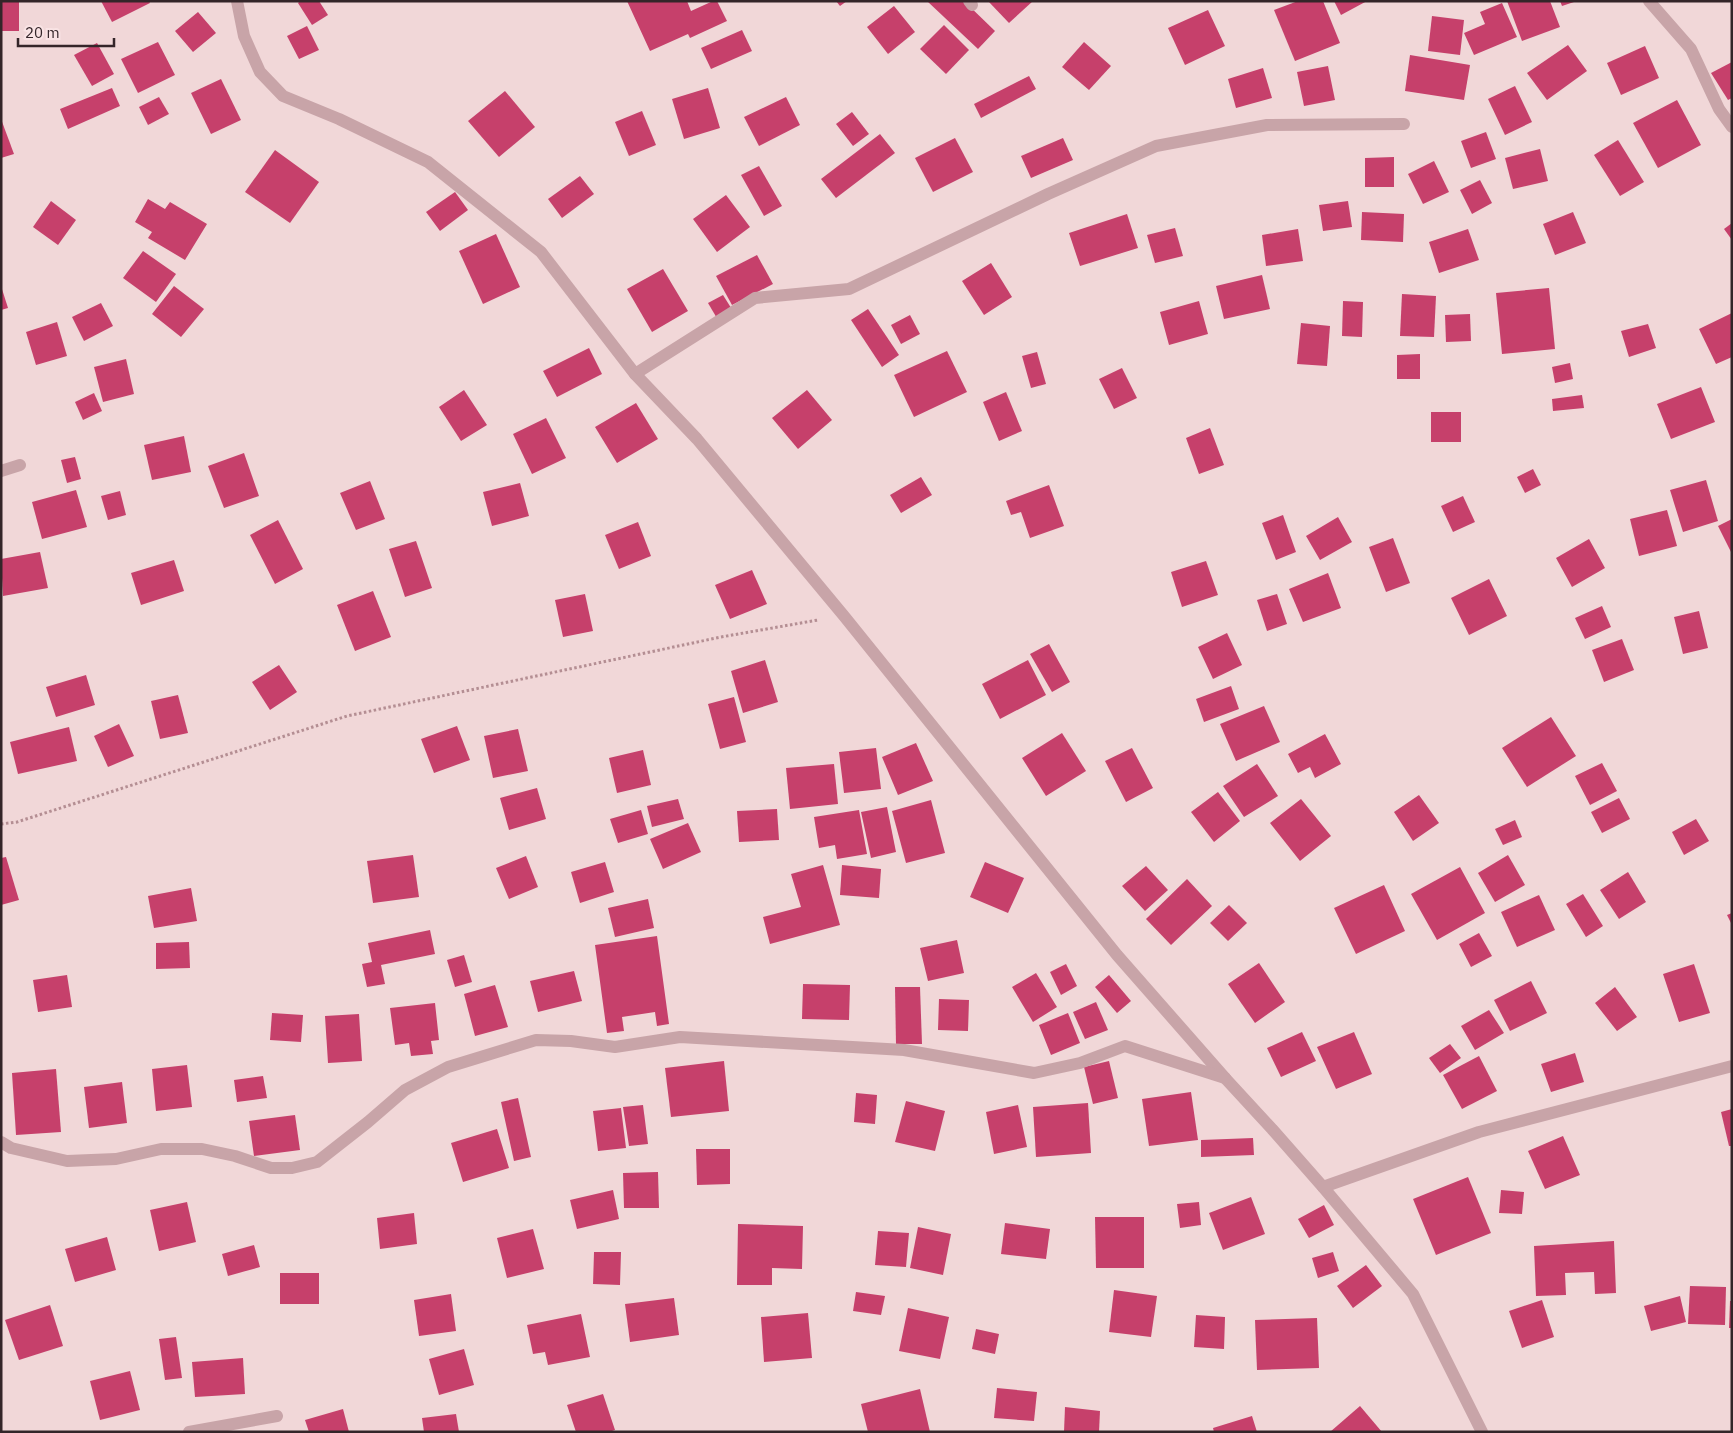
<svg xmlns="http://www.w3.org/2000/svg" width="1733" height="1433" font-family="'IBM Plex Sans',sans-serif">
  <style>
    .building { fill: #c6406b }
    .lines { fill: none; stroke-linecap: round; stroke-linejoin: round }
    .path { stroke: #b48e93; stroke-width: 3; stroke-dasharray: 2.5 2.5; stroke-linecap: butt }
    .minor { stroke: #c8a4a8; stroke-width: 12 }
  </style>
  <rect width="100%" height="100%" fill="#f1d7d8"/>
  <!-- building -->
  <g class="building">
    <rect x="1" y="1" width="18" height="30"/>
    <path d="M101 1H149L150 3 112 22Z"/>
    <path d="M300 1H319L328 15 312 25 298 3Z"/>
    <path d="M627 1H687L691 11 713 1H717L727 21 690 38 688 34 650 51Z"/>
    <path d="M836 1H847L840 6Z"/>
    <path d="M927 1H964L995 31 978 49Z"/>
    <path d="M988 1H1033L1009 23Z"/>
    <path d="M1298 1H1323L1340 43 1295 61 1274 10Z"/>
    <path d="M1334 1H1367L1341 15Z"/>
    <path d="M1507 1H1550L1560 27 1522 41Z"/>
    <path d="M1560 1H1573L1574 2 1562 6Z"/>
    <path d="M1502 3 1517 37 1474 55 1464 33 1485 24 1480 12Z"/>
    <path d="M894 6 915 32 888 54 867 27Z"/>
    <path d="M1208 10 1225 46 1185 65 1168 28Z"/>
    <path d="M198 12 216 33 193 52 175 31Z"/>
    <path d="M1432 16 1464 20 1460 55 1428 51Z"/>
    <path d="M944 25 969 50 946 74 920 49Z"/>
    <path d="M307 26 319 50 299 59 287 36Z"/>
    <path d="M742 30 752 51 711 69 701 48Z"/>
    <path d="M158 42 175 75 138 93 121 59Z"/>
    <path d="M1084 42 1111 66 1089 90 1062 67Z"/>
    <path d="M97 43 114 74 92 86 74 55Z"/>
    <path d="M1568 45 1587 71 1547 100 1527 73Z"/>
    <path d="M1645 46 1659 78 1621 95 1607 63Z"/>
    <path d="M1410 55 1470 65 1464 100 1405 91Z"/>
    <path d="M1732 62V98L1728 100 1711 73Z"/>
    <path d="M1328 66 1335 100 1304 106 1297 72Z"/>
    <path d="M1263 68 1272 98 1236 108 1228 79Z"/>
    <path d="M1029 76 1036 89 981 118 974 104Z"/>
    <path d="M221 79 241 120 211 134 191 93Z"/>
    <path d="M1515 86 1532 122 1505 135 1488 99Z"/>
    <path d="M112 88 120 106 68 129 60 109Z"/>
    <path d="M708 88 720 128 684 139 672 99Z"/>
    <path d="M505 91 535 127 499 157 468 121Z"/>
    <path d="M159 97 169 114 148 125 139 107Z"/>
    <path d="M786 97 800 125 759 146 744 117Z"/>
    <path d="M1677 100 1701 145 1658 168 1633 123Z"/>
    <path d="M642 111 656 145 629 156 615 122Z"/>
    <path d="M852 112 869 134 853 146 836 124Z"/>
    <path d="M1 119 14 154 1 158Z"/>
    <path d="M1486 132 1496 159 1471 168 1461 141Z"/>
    <path d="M880 134 895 153 836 198 821 179Z"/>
    <path d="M955 138 973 172 933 192 915 158Z"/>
    <path d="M1063 138 1073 160 1031 178 1021 156Z"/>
    <path d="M1618 140 1644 182 1620 196 1594 155Z"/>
    <path d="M1540 149 1548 181 1513 189 1505 158Z"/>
    <path d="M275 150 319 182 290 223 245 192Z"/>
    <path d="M1394 157V187H1365V158Z"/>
    <path d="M1434 161 1449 192 1423 204 1408 174Z"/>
    <path d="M759 166 782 206 764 216 741 175Z"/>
    <path d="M580 176 594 194 562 218 548 199Z"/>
    <path d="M1480 180 1492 203 1472 214 1460 190Z"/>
    <path d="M455 192 468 210 440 231 426 212Z"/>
    <path d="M726 195 750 227 717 252 693 219Z"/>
    <path d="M148 199 165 209 170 202 207 224 185 260 148 238 152 232 135 222Z"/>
    <path d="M51 201 76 220 58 245 33 227Z"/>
    <path d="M1348 201 1352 227 1323 231 1319 205Z"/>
    <path d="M1362 212 1404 214 1403 242 1361 240Z"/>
    <path d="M1573 212 1586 243 1555 255 1543 224Z"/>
    <path d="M1127 214 1138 248 1080 266 1069 233Z"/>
    <path d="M1732 223V240L1724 229Z"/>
    <path d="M1175 228 1183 256 1155 263 1147 235Z"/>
    <path d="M1298 229 1303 261 1266 266 1262 235Z"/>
    <path d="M1468 229 1479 260 1439 273 1429 242Z"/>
    <path d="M496 234 520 287 483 304 459 251Z"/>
    <path d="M143 251 176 274 156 302 123 278Z"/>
    <path d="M757 255 773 284 732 305 716 276Z"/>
    <path d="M991 263 1012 297 984 315 962 281Z"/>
    <path d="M663 269 688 311 652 332 627 289Z"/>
    <path d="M1262 275 1270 309 1224 319 1216 286Z"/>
    <path d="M1 286 8 308 1 310Z"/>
    <path d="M174 286 204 309 181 337 152 314Z"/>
    <path d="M1549 288 1555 349 1502 354 1496 293Z"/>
    <path d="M1402 294 1436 296 1434 337 1400 336Z"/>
    <path d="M723 295 733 311 718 320 708 303Z"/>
    <path d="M1199 301 1208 334 1169 345 1160 312Z"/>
    <path d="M1343 301 1363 302 1362 337 1342 336Z"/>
    <path d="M101 303 113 326 84 341 72 317Z"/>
    <path d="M868 309 899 355 882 367 851 320Z"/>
    <path d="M1732 313V357L1716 364 1699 329Z"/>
    <path d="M1470 314 1471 341 1446 342 1445 315Z"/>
    <path d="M910 315 920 334 901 344 891 325Z"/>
    <path d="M57 322 67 356 36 365 26 332Z"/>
    <path d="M1301 323 1330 326 1327 366 1297 364Z"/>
    <path d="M1648 324 1656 348 1629 357 1621 331Z"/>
    <path d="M589 348 602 374 557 397 543 371Z"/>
    <path d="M947 351 967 392 914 417 894 375Z"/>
    <path d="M1037 352 1046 384 1031 388 1022 356Z"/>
    <path d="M1420 354V379H1397V355Z"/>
    <path d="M126 359 134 394 103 402 94 367Z"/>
    <path d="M1570 363 1573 379 1555 383 1552 367Z"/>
    <path d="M1122 368 1137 398 1114 409 1099 379Z"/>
    <path d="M1701 387 1715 422 1671 439 1657 404Z"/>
    <path d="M464 390 487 425 461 441 439 407Z"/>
    <path d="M807 390 832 420 798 449 772 418Z"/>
    <path d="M1006 392 1022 431 999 441 983 402Z"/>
    <path d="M94 393 102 411 83 420 75 402Z"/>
    <path d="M1582 395 1584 408 1553 411 1552 399Z"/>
    <path d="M636 403 658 439 617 463 595 427Z"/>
    <rect x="1431" y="412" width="30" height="30"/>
    <path d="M546 418 566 458 532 474 513 434Z"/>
    <path d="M1210 428 1224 465 1199 474 1186 438Z"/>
    <path d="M184 436 191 472 152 480 144 445Z"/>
    <path d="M244 453 259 496 224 508 208 466Z"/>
    <path d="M75 457 81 479 67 483 61 460Z"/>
    <path d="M1533 469 1541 485 1525 493 1517 477Z"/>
    <path d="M921 477 932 495 901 513 890 495Z"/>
    <path d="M1706 480 1718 521 1683 532 1670 490Z"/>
    <path d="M370 481 385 519 356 530 340 493Z"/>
    <path d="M520 483 529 516 492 526 483 492Z"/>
    <path d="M1049 485 1064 526 1030 538 1021 512 1011 515 1006 501Z"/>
    <path d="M76 490 87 527 42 539 32 502Z"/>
    <path d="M120 491 126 515 108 520 101 496Z"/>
    <path d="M1463 496 1475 522 1453 532 1441 506Z"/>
    <path d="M1667 510 1677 546 1639 556 1630 519Z"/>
    <path d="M1283 515 1296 552 1276 560 1262 523Z"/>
    <path d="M1338 517 1352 542 1320 560 1306 536Z"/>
    <path d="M1732 519V554L1718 526Z"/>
    <path d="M278 520 303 569 275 584 250 535Z"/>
    <path d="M638 522 651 556 619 569 605 535Z"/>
    <path d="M1393 538 1410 583 1386 592 1369 547Z"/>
    <path d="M1589 539 1605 568 1572 587 1556 558Z"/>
    <path d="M416 541 432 588 405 597 389 549Z"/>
    <path d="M40 552 48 588 3 596 1 559Z"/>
    <path d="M174 560 184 591 141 605 131 573Z"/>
    <path d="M1206 561 1218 595 1182 607 1171 572Z"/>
    <path d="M752 570 767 604 730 619 715 585Z"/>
    <path d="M1328 573 1341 608 1303 622 1289 589Z"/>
    <path d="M1489 579 1507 616 1469 635 1451 598Z"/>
    <path d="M373 591 391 637 355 651 337 605Z"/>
    <path d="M585 594 593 631 563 637 555 600Z"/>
    <path d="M1277 594 1287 624 1267 631 1257 600Z"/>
    <path d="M1602 606 1611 627 1585 639 1575 618Z"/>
    <path d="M1699 611 1708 648 1683 654 1674 617Z"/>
    <path d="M1227 633 1242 665 1213 679 1198 647Z"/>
    <path d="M1622 639 1634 670 1604 682 1592 650Z"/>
    <path d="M1049 644 1070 682 1052 692 1030 654Z"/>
    <path d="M765 660 778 702 743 713 731 671Z"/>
    <path d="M1028 660 1046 695 1000 719 982 684Z"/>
    <path d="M279 665 297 692 270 710 252 682Z"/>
    <path d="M86 675 95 705 56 717 46 687Z"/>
    <path d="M1231 686 1239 709 1204 722 1196 699Z"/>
    <path d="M178 695 188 733 160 739 151 701Z"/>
    <path d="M734 697 746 742 720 749 708 704Z"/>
    <path d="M1264 706 1280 742 1236 761 1220 724Z"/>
    <path d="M1551 717 1576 756 1527 787 1502 748Z"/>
    <path d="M119 724 134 756 108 767 94 736Z"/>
    <path d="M457 726 470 760 434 773 421 739Z"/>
    <path d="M69 727 77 761 18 774 10 742Z"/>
    <path d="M518 729 528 771 493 778 484 736Z"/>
    <path d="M1062 733 1086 771 1046 796 1022 758Z"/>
    <path d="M1325 734 1341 764 1315 778 1310 767 1298 773 1288 754Z"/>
    <path d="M916 743 933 781 898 795 882 757Z"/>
    <path d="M876 748 881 789 844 793 839 752Z"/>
    <path d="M1132 748 1153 788 1126 802 1105 761Z"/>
    <path d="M643 750 651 785 617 793 609 758Z"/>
    <path d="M1602 763 1617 791 1590 805 1575 776Z"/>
    <path d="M834 764 838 804 790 809 786 768Z"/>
    <path d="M1257 764 1278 796 1244 817 1223 786Z"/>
    <path d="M537 788 546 819 509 830 500 798Z"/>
    <path d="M1218 792 1240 821 1214 842 1191 812Z"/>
    <path d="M1419 795 1439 823 1413 841 1394 812Z"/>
    <path d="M1619 798 1630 819 1602 833 1591 812Z"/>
    <path d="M678 799 684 819 652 827 647 806Z"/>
    <path d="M1301 799 1331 836 1300 861 1270 823Z"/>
    <path d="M931 800 945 853 906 863 892 811Z"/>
    <path d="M887 807 896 852 871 858 861 812Z"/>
    <path d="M777 809 779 840 739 842 737 811Z"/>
    <path d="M641 810 648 834 618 843 610 819Z"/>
    <path d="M859 810 867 854 837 859 835 845 819 848 814 817Z"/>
    <path d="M1696 819 1709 841 1684 855 1672 832Z"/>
    <path d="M1515 820 1522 837 1503 845 1495 829Z"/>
    <path d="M688 823 701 852 663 869 650 839Z"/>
    <path d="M413 855 419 897 373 903 367 861Z"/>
    <path d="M1508 855 1525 885 1495 902 1478 873Z"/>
    <path d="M526 856 538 887 509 899 496 868Z"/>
    <path d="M6 857 19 900 1 905V858Z"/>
    <path d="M605 862 614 892 580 903 571 872Z"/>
    <path d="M985 862 1024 878 1008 913 970 897Z"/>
    <path d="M823 865 840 925 770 944 763 917 801 907 791 874Z"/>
    <path d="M842 865 881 869 879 898 840 895Z"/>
    <path d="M1146 866 1168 890 1145 911 1122 886Z"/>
    <path d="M1460 867 1485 913 1437 940 1411 894Z"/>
    <path d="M1628 872 1646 902 1619 919 1600 890Z"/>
    <path d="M1187 879 1212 906 1171 945 1146 919Z"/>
    <path d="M1384 885 1405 931 1356 954 1334 908Z"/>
    <path d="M191 888 197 921 154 928 148 896Z"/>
    <path d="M1583 894 1603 926 1586 937 1566 904Z"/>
    <path d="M1539 895 1555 930 1517 947 1501 912Z"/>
    <path d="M648 899 654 928 615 937 608 908Z"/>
    <path d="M1229 905 1247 923 1228 941 1210 923Z"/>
    <path d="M1732 913V925L1727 915Z"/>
    <path d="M430 930 435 954 381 965 385 984 367 987 362 964 372 962 368 943Z"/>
    <path d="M1479 933 1492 956 1471 967 1459 944Z"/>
    <path d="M657 936 669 1024 657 1026 655 1012 622 1017 624 1031 607 1033 595 945Z"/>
    <path d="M957 940 964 973 928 981 920 948Z"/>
    <path d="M189 942 190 968 156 969V943Z"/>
    <path d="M464 955 472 982 455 987 447 960Z"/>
    <path d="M1259 963 1285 1002 1255 1023 1228 984Z"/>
    <path d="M1066 964 1077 986 1061 995 1050 972Z"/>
    <path d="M1694 964 1710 1013 1679 1022 1663 974Z"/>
    <path d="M574 971 582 1001 538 1012 530 981Z"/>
    <path d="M1036 973 1057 1007 1033 1022 1012 987Z"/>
    <path d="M67 975 72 1007 38 1012 33 980Z"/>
    <path d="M1109 975 1131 1001 1117 1013 1095 987Z"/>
    <path d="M1531 981 1547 1013 1510 1031 1494 1000Z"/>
    <path d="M803 984 850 985 849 1020 802 1019Z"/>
    <path d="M495 985 508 1027 475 1036 464 994Z"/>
    <path d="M895 987H920L922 1044H896Z"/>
    <path d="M1615 987 1637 1017 1617 1031 1595 1003Z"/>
    <path d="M939 999 969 1000 968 1031 938 1030Z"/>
    <path d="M1096 1002 1108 1030 1085 1039 1073 1012Z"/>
    <path d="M435 1003 439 1040 431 1041 433 1054 411 1056 409 1043 395 1045 390 1008Z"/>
    <path d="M1489 1010 1504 1033 1475 1050 1461 1026Z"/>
    <path d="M272 1013 303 1015 301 1042 270 1040Z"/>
    <path d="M1068 1013 1080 1043 1051 1055 1039 1025Z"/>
    <path d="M359 1014 362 1061 328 1063 325 1016Z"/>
    <path d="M1302 1032 1316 1061 1281 1077 1267 1048Z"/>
    <path d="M1354 1032 1372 1074 1336 1089 1317 1047Z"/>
    <path d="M1450 1044 1461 1058 1440 1073 1429 1058Z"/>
    <path d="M1575 1053 1584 1082 1551 1092 1541 1064Z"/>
    <path d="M1479 1056 1497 1091 1462 1109 1443 1075Z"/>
    <path d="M724 1061 729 1111 671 1117 665 1068Z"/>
    <path d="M1109 1061 1118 1098 1093 1104 1084 1067Z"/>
    <path d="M187 1065 192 1107 156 1111 152 1069Z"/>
    <path d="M56 1069 61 1132 16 1135 12 1073Z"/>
    <path d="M263 1076 267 1098 237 1102 234 1080Z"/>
    <path d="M122 1082 127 1123 89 1128 84 1087Z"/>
    <path d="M1191 1092 1198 1140 1149 1146 1142 1099Z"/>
    <path d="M856 1093 877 1095 875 1124 854 1122Z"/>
    <path d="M518 1098 531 1157 514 1161 501 1102Z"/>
    <path d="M906 1101 945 1111 935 1151 895 1142Z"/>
    <path d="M1088 1103 1091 1153 1036 1157 1033 1107Z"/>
    <path d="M643 1105 648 1144 629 1146 623 1107Z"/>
    <path d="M1018 1105 1027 1147 994 1154 986 1112Z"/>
    <path d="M621 1108 626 1148 598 1151 593 1111Z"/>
    <path d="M1732 1109V1146H1729L1721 1112Z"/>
    <path d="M295 1115 300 1150 254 1156 249 1121Z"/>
    <path d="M497 1129 509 1168 463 1182 451 1143Z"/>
    <path d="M1563 1136 1580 1175 1545 1189 1528 1151Z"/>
    <path d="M1253 1138 1254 1155 1201 1157V1140Z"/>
    <path d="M696 1149H730V1184L697 1185Z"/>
    <path d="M658 1172 659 1208H624L623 1173Z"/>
    <path d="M1468 1177 1491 1233 1436 1255 1413 1199Z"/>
    <path d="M613 1190 619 1219 577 1229 570 1200Z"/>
    <path d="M1501 1190 1524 1192 1522 1214 1499 1213Z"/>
    <path d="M1251 1197 1265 1234 1223 1250 1209 1213Z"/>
    <path d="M187 1202 196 1242 159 1251 150 1210Z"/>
    <path d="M1199 1202 1201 1225 1180 1228 1177 1204Z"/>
    <path d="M1324 1205 1334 1225 1309 1238 1298 1219Z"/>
    <path d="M414 1213 417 1244 380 1249 377 1218Z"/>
    <path d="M1095 1217H1144V1268H1096Z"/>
    <path d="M1005 1223 1050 1229 1046 1259 1001 1254Z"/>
    <path d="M738 1224 803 1226 802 1269 772 1268V1285H737Z"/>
    <path d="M918 1227 951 1234 943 1275 910 1268Z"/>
    <path d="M533 1229 544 1269 507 1278 497 1238Z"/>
    <path d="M878 1231 909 1233 906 1267 875 1265Z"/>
    <path d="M107 1237 116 1270 75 1282 65 1249Z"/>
    <path d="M1614 1241 1616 1293 1595 1294 1594 1272 1565 1273 1566 1295 1536 1296 1534 1246Z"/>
    <path d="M254 1245 260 1267 228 1276 222 1254Z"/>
    <path d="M594 1252H621L620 1285 593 1284Z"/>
    <path d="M1333 1252 1339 1271 1318 1278 1312 1258Z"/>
    <path d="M1366 1265 1382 1286 1353 1308 1337 1286Z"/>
    <rect x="280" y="1273" width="39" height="31"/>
    <path d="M1690 1286 1726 1287 1725 1325 1688 1324Z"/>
    <path d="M1114 1290 1157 1296 1151 1337 1109 1332Z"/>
    <path d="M856 1292 885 1296 881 1315 853 1311Z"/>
    <path d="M451 1294 456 1331 419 1336 414 1300Z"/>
    <path d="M1680 1296 1686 1322 1651 1331 1644 1306Z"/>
    <path d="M674 1298 679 1335 630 1342 625 1304Z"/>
    <path d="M1542 1300 1554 1337 1522 1348 1509 1311Z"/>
    <path d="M1730 1301H1732V1328H1729Z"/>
    <path d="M50 1305 63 1346 19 1360 5 1320Z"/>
    <path d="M908 1308 949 1317 940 1359 899 1351Z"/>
    <path d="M808 1313 812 1358 764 1362 761 1317Z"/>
    <path d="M581 1314 590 1357 548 1365 545 1352 533 1354 527 1325Z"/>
    <path d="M1196 1315 1225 1317 1224 1349 1194 1347Z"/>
    <path d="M1317 1318 1319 1368 1257 1370 1255 1320Z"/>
    <path d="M976 1329 999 1334 995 1354 972 1349Z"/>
    <path d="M176 1337 182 1378 165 1380 159 1339Z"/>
    <path d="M464 1349 474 1385 439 1395 429 1359Z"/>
    <path d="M243 1358 245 1394 195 1397 192 1362Z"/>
    <path d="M130 1371 140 1410 100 1420 90 1381Z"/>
    <path d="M997 1388 1037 1392 1034 1421 994 1418Z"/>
    <path d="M920 1389 930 1432H868L861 1404Z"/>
    <path d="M603 1394 615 1430 609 1432H576L567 1405Z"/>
    <path d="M1360 1406 1382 1432H1330Z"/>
    <path d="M1065 1407 1100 1411 1099 1432H1064Z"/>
    <path d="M343 1409 349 1432H309L305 1420Z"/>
    <path d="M456 1414 459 1432H424L422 1418Z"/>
    <path d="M1252 1416 1257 1432H1214L1213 1428Z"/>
  </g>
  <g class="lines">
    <!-- path -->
    <path class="path" d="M1 824 17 822 347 716 721 637 818 620"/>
    <!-- minor -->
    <g class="minor">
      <path d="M237 1 244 36 260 72 283 96 339 119 428 162 541 252 635 374 697 439 844 616 1117 955 1225 1078 1272 1129 1323 1187 1413 1294 1482 1432"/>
      <path d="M969 1 972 5"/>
      <path d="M1649 1 1691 49 1719 109 1732 127"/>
      <path d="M635 374 755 298 849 289 1048 194 1156 146 1267 125 1404 124"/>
      <path d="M1 471 20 465"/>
      <path d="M1 1142 11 1148 67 1161 116 1159 161 1149H202L235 1156 271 1168H292L317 1162 368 1122 405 1090 448 1067 536 1040 571 1041 615 1047 680 1037 904 1050 1034 1073 1080 1063 1125 1046 1225 1078"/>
      <path d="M1323 1187 1479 1132 1732 1066"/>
      <path d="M189 1432 277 1416"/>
    </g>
  </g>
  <!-- border -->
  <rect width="1733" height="1433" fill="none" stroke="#342529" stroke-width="5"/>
  <!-- scale -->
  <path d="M18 38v8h96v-8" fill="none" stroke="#342529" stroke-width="2.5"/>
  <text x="25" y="38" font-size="15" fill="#342529" stroke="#f9e3e4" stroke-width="4" paint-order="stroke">20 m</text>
</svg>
